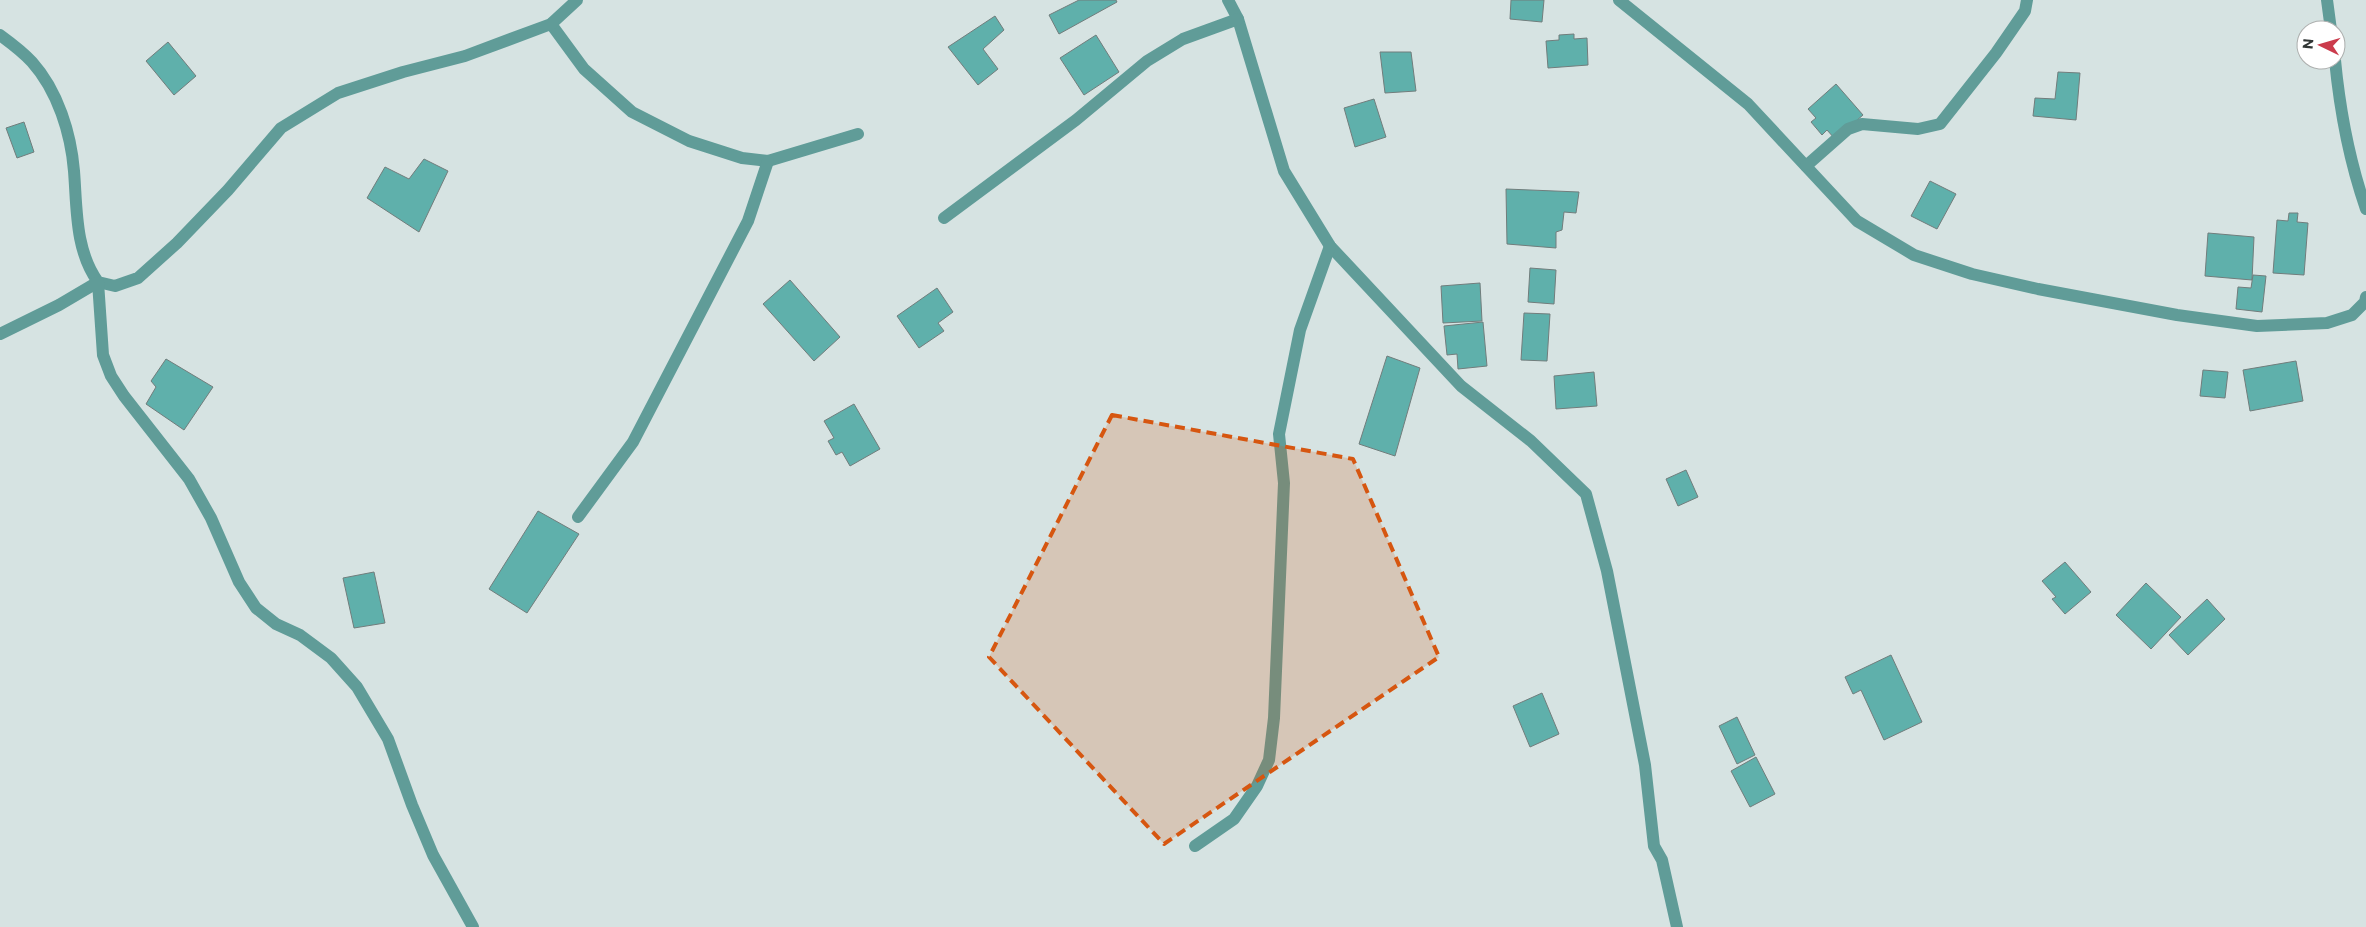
<svg xmlns="http://www.w3.org/2000/svg" width="2366" height="927" font-family="Commissioner,sans-serif">
  <style>
    .building { fill: #5fb0ab; stroke: #717d7c }
    .lines { fill: none; stroke-linecap: round; stroke-linejoin: round }
    .minor { stroke: #609c98; stroke-width: 12 }
    .marked { fill: #d65610; fill-opacity: 0.2; stroke: #d65610; stroke-width: 4; stroke-dasharray: 10 6; stroke-linejoin: round }
  </style>
  <rect width="100%" height="100%" fill="#d6e3e2"/>
  <!-- building -->
  <g class="building">
    <path d="M1079 0H1116L1117 2 1059 34 1049 15Z"/>
    <path d="M1511 0H1544L1542 22 1510 19Z"/>
    <path d="M995 16 1004 30 983 49 998 69 978 85 948 47Z"/>
    <path d="M1574 34V39L1587 38 1588 65 1548 68 1546 41 1559 40V35Z"/>
    <path d="M1096 35 1119 72 1084 95 1060 58Z"/>
    <path d="M168 42 196 76 174 95 146 61Z"/>
    <path d="M1380 52H1411L1416 91 1385 93Z"/>
    <path d="M2058 72 2080 73 2076 120 2033 116 2035 98 2055 99Z"/>
    <path d="M1836 84 1863 115 1835 139 1827 130 1822 135 1811 122 1816 118 1808 109Z"/>
    <path d="M1374 99 1386 137 1355 147 1344 108Z"/>
    <path d="M24 122 34 152 17 158 6 128Z"/>
    <path d="M424 159 448 171 419 232 367 198 385 167 409 179Z"/>
    <path d="M1930 181 1956 194 1937 229 1911 216Z"/>
    <path d="M1506 189 1579 192 1576 213 1564 212 1562 230 1556 232V248L1507 244Z"/>
    <path d="M2289 213H2298L2297 222 2308 223 2304 275 2273 273 2277 220 2288 221Z"/>
    <path d="M2208 233 2254 237 2252 280 2205 276Z"/>
    <path d="M1530 268 1556 270 1554 304 1528 302Z"/>
    <path d="M2253 275 2266 276 2262 312 2236 309 2238 287 2251 288Z"/>
    <path d="M790 280 840 337 814 361 763 304Z"/>
    <path d="M1480 283 1482 321 1443 323 1441 286Z"/>
    <path d="M937 288 953 312 938 323 944 331 919 348 897 316Z"/>
    <path d="M1524 313 1550 314 1547 361 1521 360Z"/>
    <path d="M1483 322 1487 366 1458 369 1457 354 1447 355 1444 326Z"/>
    <path d="M1387 356 1420 368 1395 456 1359 444Z"/>
    <path d="M166 359 213 387 184 430 146 404 156 387 151 381Z"/>
    <path d="M2296 361 2303 401 2250 411 2243 370Z"/>
    <path d="M2203 370 2228 372 2225 398 2200 396Z"/>
    <path d="M1594 372 1597 406 1556 409 1554 376Z"/>
    <path d="M854 404 880 449 850 466 842 452 836 455 828 441 834 438 824 421Z"/>
    <path d="M1686 470 1698 497 1678 506 1666 479Z"/>
    <path d="M538 511 579 534 527 613 489 589Z"/>
    <path d="M2065 562 2091 592 2065 614 2052 599 2056 597 2042 581Z"/>
    <path d="M374 572 385 623 354 628 343 578Z"/>
    <path d="M2146 583 2181 617 2151 649 2116 615Z"/>
    <path d="M2207 599 2225 619 2188 655 2169 635Z"/>
    <path d="M1891 655 1922 722 1884 740 1861 690 1853 694 1845 677Z"/>
    <path d="M1542 693 1559 734 1530 747 1513 706Z"/>
    <path d="M1737 717 1755 755 1737 764 1719 726Z"/>
    <path d="M1756 757 1775 794 1750 807 1731 771Z"/>
  </g>
  <g class="lines">
    <!-- minor -->
    <g class="minor">
      <path d="M1228 0 1238 19 1284 171 1330 246 1461 386 1531 441 1586 494 1607 571 1645 765 1654 846 1662 860 1677 927"/>
      <path d="M1619 0 1748 104 1857 221 1914 255 1972 274 2038 289 2177 315 2257 326 2327 323 2352 315 2365 302 2366 297"/>
      <path d="M2327 0 2331 30"/>
      <path d="M551 24 584 69 632 112 689 141 742 158 768 161 858 134"/>
      <path d="M0 35C11 43 23 52 32 62 58 91 71 134 74 171 77 209 75 250 98 282L115 286 138 278 177 243 228 190 281 128 338 93 403 72 465 56 551 24 577 0"/>
      <path d="M2335 60C2340 112 2349 160 2366 209"/>
      <path d="M1806 166 1848 129 1862 124 1918 129 1940 124 1996 53 2025 11 2027 0"/>
      <path d="M944 218 1076 120 1147 61 1183 39 1238 19"/>
      <path d="M0 334 59 305 98 282 103 355 111 376 124 396 189 479 211 518 239 582 256 608 276 624 300 635 331 658 357 687 388 739 412 805 433 855 473 927"/>
      <path d="M578 517 633 442 748 221 768 161"/>
      <path d="M1195 846 1234 819 1257 786 1269 760 1274 718 1284 483 1279 434 1300 330 1330 246"/>
    </g>
  </g>
  <!-- marked area -->
  <path class="marked" d="M1112 415 1353 459 1439 657 1164 844 989 657Z"/>
  <!-- north arrow -->
  <g transform="translate(2321 45) rotate(275)"><circle r="24" fill="#ffffff" stroke="#adafae"/>
  <path d="M0-4L9 19L0 12L-9 19Z" fill="#cb3b4c"/>
  <text y="-8" font-size="14" font-weight="bold" text-anchor="middle" fill="#313635">N</text>
  </g>
</svg>
